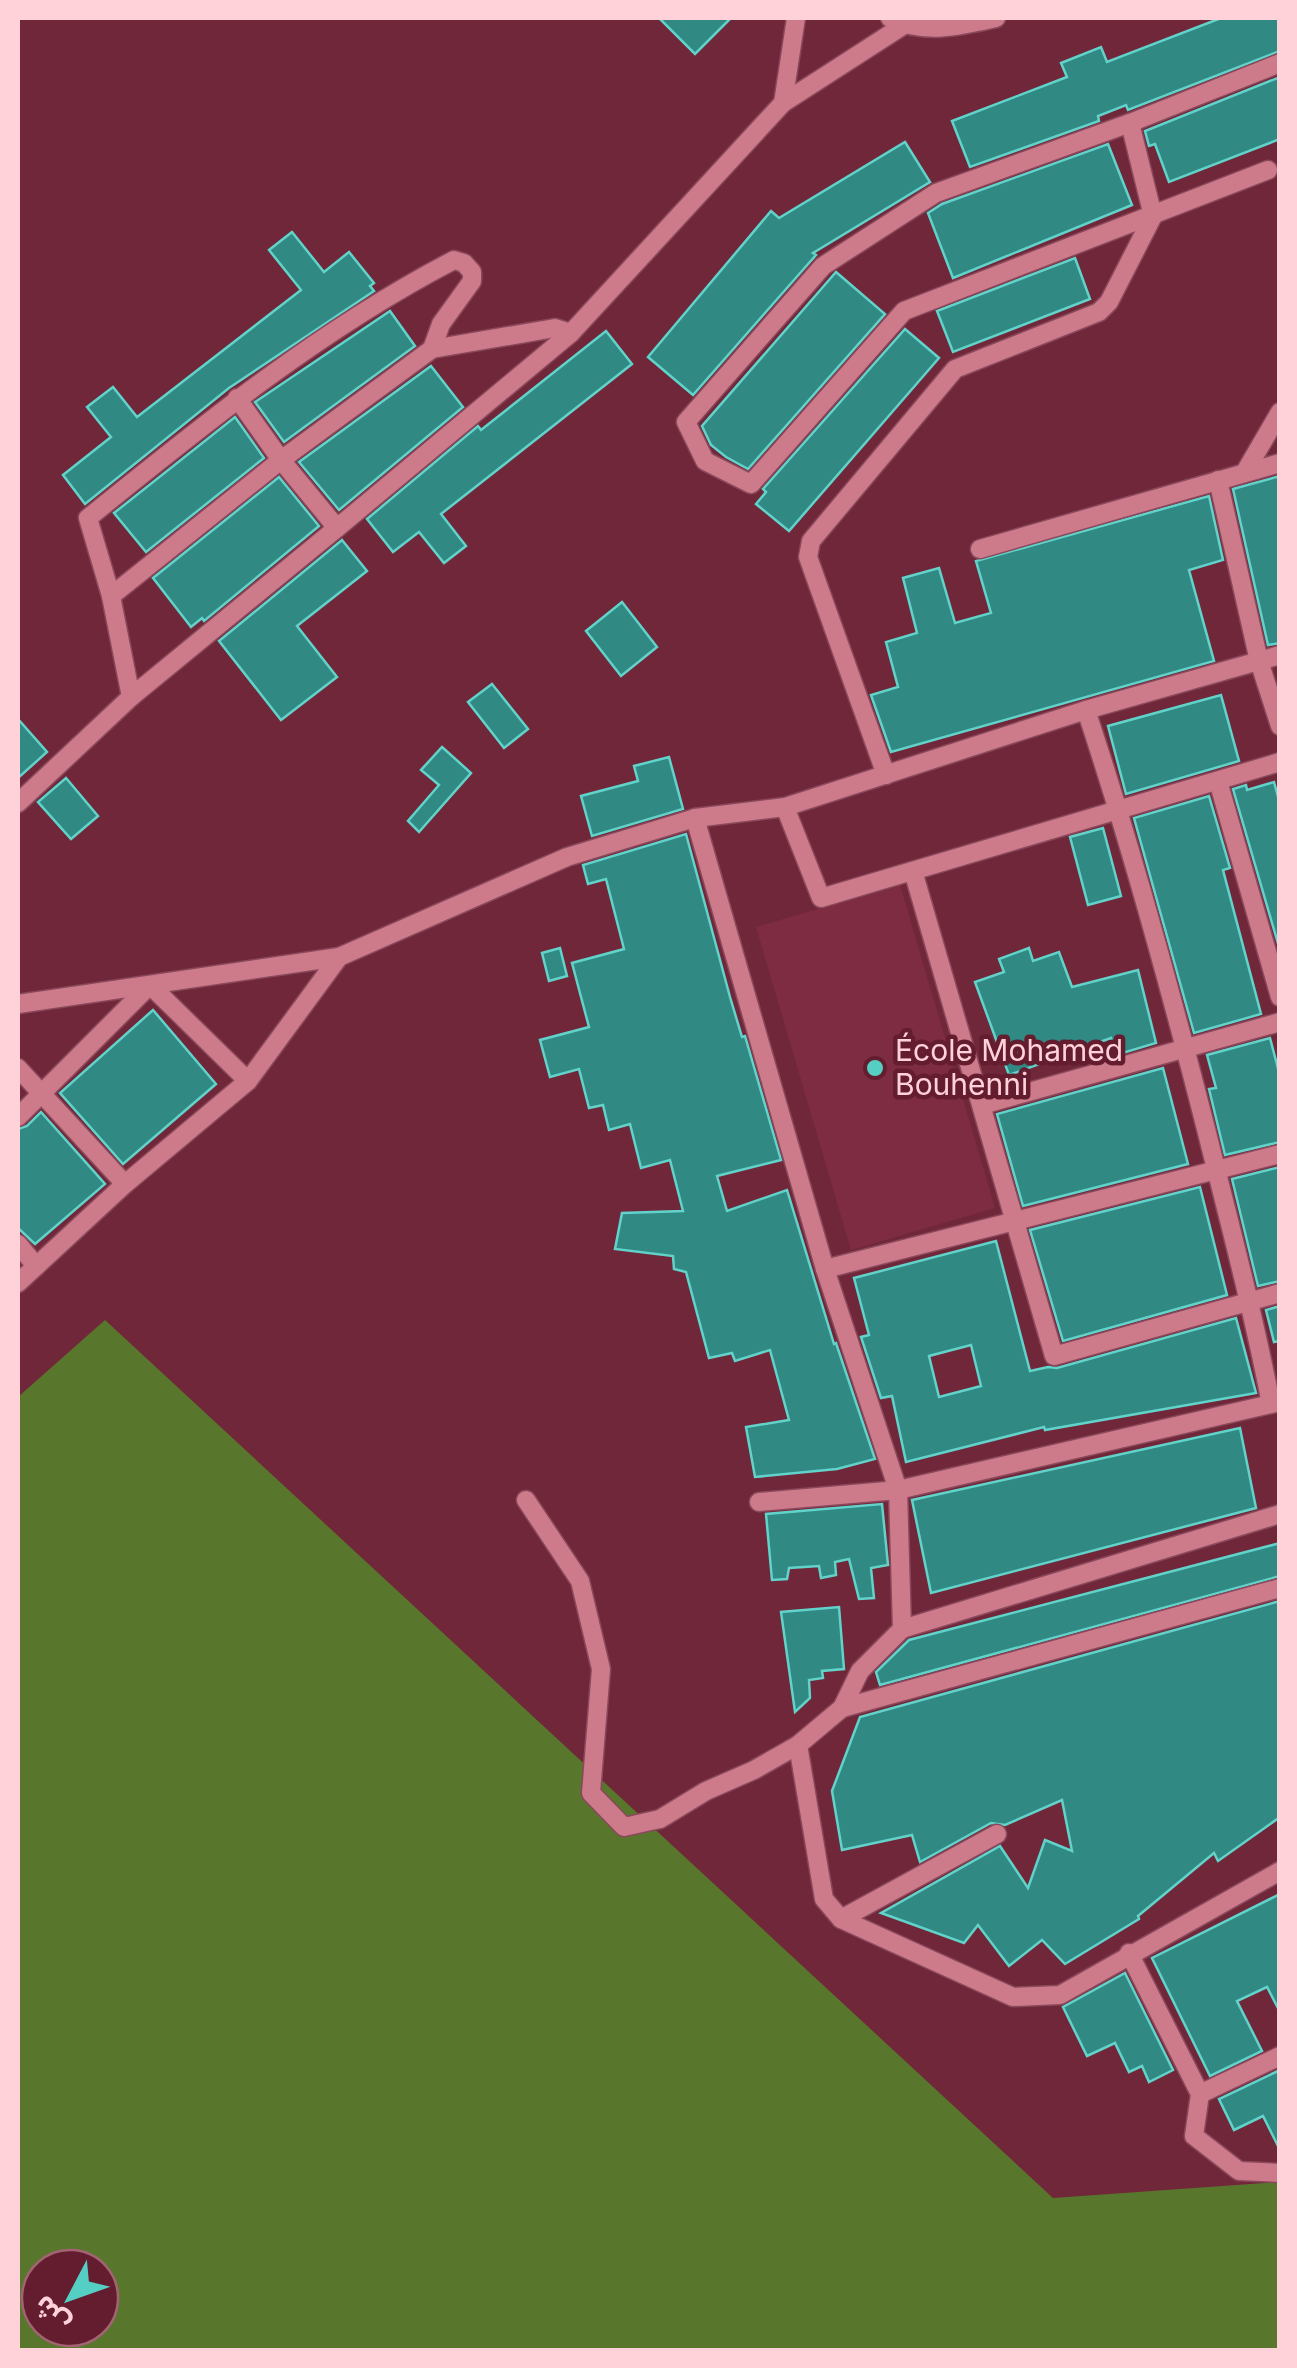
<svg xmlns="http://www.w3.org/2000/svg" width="1297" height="2368" font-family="Inter,'Noto Sans Arabic',sans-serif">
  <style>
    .built { fill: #7e2c41 }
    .green { fill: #59762d; fill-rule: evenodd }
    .building { fill: #308982; stroke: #61d3ca; stroke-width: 2.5; fill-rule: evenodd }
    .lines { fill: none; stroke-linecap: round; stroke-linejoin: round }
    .minor-casing { stroke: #89485b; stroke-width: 21 }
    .minor { stroke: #cd7a8a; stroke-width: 18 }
    .poi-dot { fill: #55cec4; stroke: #641c2f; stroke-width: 4 }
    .labels { text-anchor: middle; stroke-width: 9; stroke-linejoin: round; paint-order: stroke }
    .poi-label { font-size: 30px; fill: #ffd1d8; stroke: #641c2f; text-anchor: start }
  </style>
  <rect width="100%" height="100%" fill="#702739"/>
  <!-- built -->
  <path class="built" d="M900 885 995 1208 851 1250 756 927Z"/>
  <!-- green -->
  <path class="green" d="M105 1320 1053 2198 1279 2182V2350H18V1397ZM40 2268H100V2328H40Z"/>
  <!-- building -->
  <g class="building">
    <path d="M659 18H731L695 54Z"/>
    <path d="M1221 18H1280V51L1128 110 1126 105 1098 116 1099 121 970 167 952 121 1067 77 1061 63 1101 47 1107 62Z"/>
    <path d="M1280 77V139L1169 182 1155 144 1149 146 1145 131Z"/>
    <path d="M905 142 930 182 813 253 816 255 693 395 648 357 771 211 779 218Z"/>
    <path d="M1108 144 1132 205 953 278 928 213 942 204Z"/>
    <path d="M292 232 324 272 349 252 374 283 370 286 374 291 229 388 85 504 63 475 111 437 87 407 113 387 137 417 301 290 269 250Z"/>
    <path d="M1075 258 1090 299 953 352 937 311Z"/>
    <path d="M836 272 885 314 748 469 726 457 711 445 702 426Z"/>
    <path d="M390 311 415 346 284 442 255 402Z"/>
    <path d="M905 329 939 358 789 531 756 504 766 492 763 489Z"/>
    <path d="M606 331 632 364 441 514 466 546 444 563 419 532 393 552 367 519 478 426 481 430Z"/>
    <path d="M431 366 463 407 339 510 299 462Z"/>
    <path d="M235 417 264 458 146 552 114 513Z"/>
    <path d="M1280 476V643L1268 645 1233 489Z"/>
    <path d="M279 477 319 526 204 621 202 618 191 627 153 578Z"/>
    <path d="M1209 496 1223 560 1189 570 1214 661 891 752 871 695 898 687 886 642 917 633 903 578 939 568 955 623 991 613 976 561Z"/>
    <path d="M342 540 367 571 297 626 337 677 281 720 219 641Z"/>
    <path d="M622 602 657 647 621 676 586 631Z"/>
    <path d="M492 684 528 729 504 748 468 702Z"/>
    <path d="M1221 695 1239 761 1126 794 1108 726Z"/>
    <path d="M18 719 47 752 18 778Z"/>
    <path d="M442 747 471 773 419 832 408 821 439 785 421 770Z"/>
    <path d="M669 757 683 809 592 836 581 796 638 781 634 766Z"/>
    <path d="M66 778 98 816 71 839 38 802Z"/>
    <path d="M1274 782 1280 804 1279 947 1233 789 1246 785 1247 790Z"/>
    <path d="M1209 796 1230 868 1223 870 1261 1014 1194 1033 1134 818Z"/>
    <path d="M1103 828 1121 896 1088 905 1070 837Z"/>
    <path d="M686 834 730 997 742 1037 745 1036 781 1160 717 1176 727 1211 787 1190 834 1344 836 1343 875 1459 837 1469 755 1477 746 1427 789 1420 770 1350 735 1361 732 1353 709 1358 686 1272 674 1269 673 1256 615 1249 622 1213 683 1211 670 1160 641 1168 630 1124 609 1130 603 1105 589 1108 579 1069 550 1077 540 1040 589 1027 572 963 624 949 606 879 588 884 583 865Z"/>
    <path d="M560 948 567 976 549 981 542 953Z"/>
    <path d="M1029 948 1033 961 1059 952 1072 987 1138 970 1156 1043 1116 1055 1111 1038 1009 1075 975 982 1004 972 999 959Z"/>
    <path d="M153 1010 216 1084 123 1164 60 1093Z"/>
    <path d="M1270 1038 1280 1076V1142L1225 1155 1209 1089 1216 1088 1207 1055Z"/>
    <path d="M1163 1068 1188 1164 1023 1206 997 1114Z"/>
    <path d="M41 1112 105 1184 35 1244 18 1228V1129L27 1126Z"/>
    <path d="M1280 1167V1281L1258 1286 1232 1179Z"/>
    <path d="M1200 1187 1227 1295 1063 1341 1030 1230Z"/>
    <path d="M996 1241 1030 1371 1048 1367 1057 1368 1236 1318 1256 1393 1045 1430 1044 1427 906 1462 892 1396 881 1398 861 1337 869 1335 854 1278ZM971 1345 981 1386 939 1397 929 1356Z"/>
    <path d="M1280 1306V1341L1274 1342 1266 1310Z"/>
    <path d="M1240 1428 1256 1508 931 1593 912 1500Z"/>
    <path d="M882 1504 888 1565 871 1568 874 1598 859 1599 849 1559 835 1562 836 1575 821 1578 819 1566 789 1568 787 1579 772 1580 766 1514Z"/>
    <path d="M1280 1543V1576L880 1685 876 1672 909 1640Z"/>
    <path d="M1280 1601V1817L1218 1861 1214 1853 1138 1916 1139 1919 1065 1964 1042 1940 1009 1966 978 1925 964 1943 881 1913 1000 1846 1028 1888 1045 1840 1072 1851 1062 1800 1005 1825 991 1823 920 1862 912 1835 842 1850 832 1791 860 1717Z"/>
    <path d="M839 1607 844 1669 822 1671 823 1678 809 1680 810 1698 795 1712 781 1612Z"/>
    <path d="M1280 1894V2012L1267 1987 1237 2001 1262 2051 1210 2076 1152 1958Z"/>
    <path d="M1125 1973 1173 2070 1149 2082 1142 2066 1129 2072 1115 2043 1087 2056 1063 2007Z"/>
    <path d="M1280 2070V2150L1263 2116 1234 2130 1219 2099Z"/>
  </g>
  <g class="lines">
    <defs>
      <g id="minor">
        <path d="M890 18C924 35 961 26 996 18"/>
        <path d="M783 103 904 25"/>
        <path d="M1268 170 904 311 751 484 705 461 686 422 823 266 936 193 1130 123 1280 63"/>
        <path d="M237 398 281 460 337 528 571 333"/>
        <path d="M1245 472 1280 412"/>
        <path d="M1218 480 1259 661 1280 726"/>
        <path d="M980 549 1280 463"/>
        <path d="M111 596 281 460 432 349 555 328 571 333 783 103 796 18"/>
        <path d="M131 697 111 596 88 518C204 424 321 329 454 260L464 263 472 272V281L441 324 432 349"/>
        <path d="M1086 710C1132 848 1170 988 1206 1129 1229 1221 1253 1311 1271 1404"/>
        <path d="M886 775 808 557 811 541 955 369 1099 312 1109 302 1153 216 1130 123"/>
        <path d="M1218 781 1280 997"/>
        <path d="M18 803 131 697 337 528"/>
        <path d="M785 807 821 898 1280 762"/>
        <path d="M695 818 825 1269 898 1490 902 1629 860 1671 842 1708 798 1745 824 1899 841 1919 1013 1997 1060 1995 1280 1871"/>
        <path d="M913 871 1054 1356 1280 1293"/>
        <path d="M18 1004 339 957 567 857 695 818 785 807 1086 710 1280 655"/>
        <path d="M18 1068 125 1184"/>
        <path d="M982 1105 1280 1022"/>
        <path d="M18 1117 150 985 248 1081"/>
        <path d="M18 1244 36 1266"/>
        <path d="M825 1269 1280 1154"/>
        <path d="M18 1283 125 1184 248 1081 339 957"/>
        <path d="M526 1500 580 1581 601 1669 591 1793 624 1827 660 1819 706 1791 754 1770 798 1745"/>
        <path d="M759 1502 898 1490 1280 1402"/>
        <path d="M902 1629 1280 1514"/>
        <path d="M842 1708 1280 1588"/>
        <path d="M841 1919 997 1834"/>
        <path d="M1129 1953 1200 2094 1194 2136 1239 2171 1280 2173"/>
        <path d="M1200 2094 1280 2056"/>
      </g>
    </defs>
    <!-- minor casing -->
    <use href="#minor" class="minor-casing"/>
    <!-- minor -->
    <use href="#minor" class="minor"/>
  </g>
  <!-- markers -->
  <circle class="poi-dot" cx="875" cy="1068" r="10"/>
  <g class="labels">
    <!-- poi labels -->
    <g class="poi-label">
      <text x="895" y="1061">École Mohamed<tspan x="895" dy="34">Bouhenni</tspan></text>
    </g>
  </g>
  <!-- border -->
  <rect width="1297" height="2368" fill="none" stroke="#ffd1d8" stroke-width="40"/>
  <!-- north arrow -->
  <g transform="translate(70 2298) rotate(229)"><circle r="48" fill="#641c2f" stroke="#a26473" stroke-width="2.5"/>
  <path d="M0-8L18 38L0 25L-18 38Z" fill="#55cec4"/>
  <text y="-15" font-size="28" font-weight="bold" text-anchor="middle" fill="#ffd1d8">ش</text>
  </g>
</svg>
